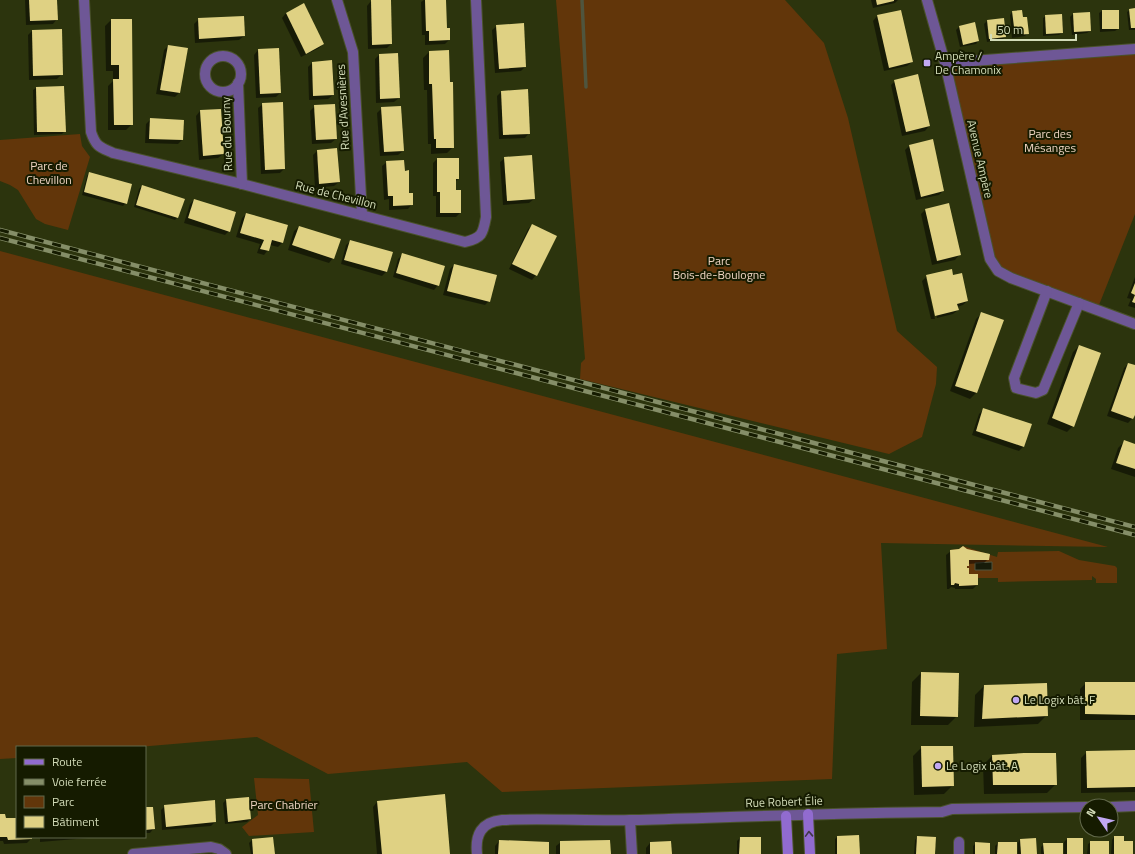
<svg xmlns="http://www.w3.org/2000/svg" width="1135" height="854" font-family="'Titillium Web',sans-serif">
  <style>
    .green { fill: #62360a }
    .water { fill: #171b09; stroke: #4f553e }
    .shadow { fill: #0007 }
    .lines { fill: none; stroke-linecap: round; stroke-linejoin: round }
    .stream { stroke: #4f553e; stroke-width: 3.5 }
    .building { fill: #dfd183 }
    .street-casing { stroke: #4a522c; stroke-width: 12 }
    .secondary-casing { stroke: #4a522c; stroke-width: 12 }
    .street { stroke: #6e5796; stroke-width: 10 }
    .secondary { stroke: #916bcf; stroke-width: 10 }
    .rail-casing { stroke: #858e68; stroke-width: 4.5 }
    .rail { stroke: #151b00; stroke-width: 3; stroke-dasharray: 9; stroke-linecap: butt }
    .oneway { stroke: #403748 }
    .poi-dot { fill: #c1a8f3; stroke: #151b00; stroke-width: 1.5 }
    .labels { text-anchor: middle; stroke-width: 4; stroke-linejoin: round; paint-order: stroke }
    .poi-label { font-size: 12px; fill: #d3dcb8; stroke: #151b00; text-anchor: start }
    .street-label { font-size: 12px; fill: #d3dcb8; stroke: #151b00 }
    .park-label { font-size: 12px; fill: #eed4c1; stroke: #151b00 }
  </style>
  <rect width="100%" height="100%" fill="#2c340d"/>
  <!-- green -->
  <g class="green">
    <path d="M556 0H785L824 43 848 118 897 331 937 367 936 384 922 437 889 454 580 379 581 363 585 359Z"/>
    <path d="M1135 49V214L1097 310 998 271 945 63Z"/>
    <path d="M80 134 82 146 90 157 68 230 45 224 36 219 18 190 10 185 0 181V140Z"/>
    <path d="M0 251 1108 547 881 543 887 649 837 654 832 779 502 792 467 762 328 774 257 737 138 747H17V758L0 759Z"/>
    <path d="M963 546 997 557 998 552 1059 551 1079 560 1115 566 1117 568V583H1096V579L1092 576V580L998 582V578H978V585L959 586V584L955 583 954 585H951L950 550 959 549Z"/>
    <path d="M254 778 309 779 314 832 249 836 242 827 258 815Z"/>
  </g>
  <!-- water -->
  <path class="water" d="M992 562V570H975V563Z"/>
  <!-- shadow -->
  <g class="shadow">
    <path d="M25 0H56L57 19 53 24 26 25Z"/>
    <path d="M390 0 391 44 387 48 368 49 367 6 371 1Z"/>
    <path d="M424 0H445L446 29 449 40 445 44 425 45V35H422L421 2Z"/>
    <path d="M871 0H898L895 3 873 8Z"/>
    <path d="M1135 9V30H1129L1127 12 1130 10Z"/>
    <path d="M1102 11 1118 29 1115 31 1100 32 1099 13Z"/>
    <path d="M1012 12 1028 33 1025 36 1012 38 1010 15Z"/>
    <path d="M286 13 323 44 319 48 301 57 282 18Z"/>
    <path d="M1073 14 1090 31 1087 33 1072 35 1070 17Z"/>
    <path d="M877 16 912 62 907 66 884 71 873 21Z"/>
    <path d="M1046 16 1062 33 1059 35 1043 36V18Z"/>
    <path d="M199 19 244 36 239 40 195 43 194 24Z"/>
    <path d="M111 20 132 124 126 130H108V86L113 81V71H106L105 26Z"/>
    <path d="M987 21 1005 37 1003 39 987 42 984 24Z"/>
    <path d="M974 23 978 41 976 44 960 47 956 30 959 27Z"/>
    <path d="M497 26 525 67 521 71 495 73 492 30Z"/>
    <path d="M32 31 62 74 57 79 29 80 28 35Z"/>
    <path d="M168 46 187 49 179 93 175 97 156 94 164 50Z"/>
    <path d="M258 50 280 93 276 97 256 98 254 55Z"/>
    <path d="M429 52 453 147 447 153 431 154V144H428L427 90H424L423 58Z"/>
    <path d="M379 55 399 98 394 102 376 103 375 59Z"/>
    <path d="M312 63 333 95 328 99 309 100 308 67Z"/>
    <path d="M895 81 929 126 925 131 902 136 891 85Z"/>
    <path d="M63 87 65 131 62 134 34 135 33 90 36 88Z"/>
    <path d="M527 90 529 133 525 138 499 139 497 96 501 92Z"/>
    <path d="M263 104 284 169 280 173 261 174 258 108Z"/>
    <path d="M315 106 336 139 331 143 312 144 310 111Z"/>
    <path d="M382 108 403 151 398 155 380 156 377 113Z"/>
    <path d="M200 111 223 154 218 158 199 160 196 116Z"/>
    <path d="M150 120 183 121 182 140 178 144 145 143 146 124Z"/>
    <path d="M909 146 943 191 939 195 916 200 905 150Z"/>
    <path d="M317 151 339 182 334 186 315 188 313 155Z"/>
    <path d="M505 158 534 199 529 203 503 205 500 162Z"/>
    <path d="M437 159 458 179 455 182V191L460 213 456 217H436V196H433V163Z"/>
    <path d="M387 162 404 172 412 204 408 209 389 210V199L384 200 382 166Z"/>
    <path d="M89 173 126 203 123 206 82 195 87 176Z"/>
    <path d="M142 186 177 218 175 220 134 207 139 189Z"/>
    <path d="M194 200 229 231 225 235 184 223 190 204Z"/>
    <path d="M925 210 959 255 955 260 932 265 921 214Z"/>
    <path d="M246 214 282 243 278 247 270 245 268 250 264 255 257 253 260 244 236 237 242 218Z"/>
    <path d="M532 225 536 275 532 280 509 269 528 229Z"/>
    <path d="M299 227 333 258 329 263 288 250 294 231Z"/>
    <path d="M351 241 392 253 386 272 382 276 341 264 346 245Z"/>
    <path d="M403 254 438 285 434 290 393 277 398 259Z"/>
    <path d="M454 265 489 301 485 305 443 295 450 269Z"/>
    <path d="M927 276H953L967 301 963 305 957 307 958 310 953 314 937 318 928 278H926L935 319H931L922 281Z"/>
    <path d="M1135 277V308L1128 306 1131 299 1127 298Z"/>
    <path d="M982 313 1002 320 976 393 970 399 950 391 976 319Z"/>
    <path d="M1079 346 1073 426 1067 432 1047 424 1073 352Z"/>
    <path d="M1128 364 1135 366V412L1133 418 1128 423 1107 416 1124 368Z"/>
    <path d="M984 409 1024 446 1019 451 972 435 979 414Z"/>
    <path d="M1124 442 1135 445V477L1111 469 1118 448Z"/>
    <path d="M951 551 988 559 984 563 968 564 966 567 968 575 977 585 973 589H955V588L951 587 949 589H947L946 555Z"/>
    <path d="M921 673 957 716 948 725H911L912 682Z"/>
    <path d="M1086 683H1135V720H1080V689Z"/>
    <path d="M984 686 1047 715 1038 724 974 727 975 695Z"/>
    <path d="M922 747 953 785 944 794 914 795 913 756Z"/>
    <path d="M1135 751V792L1081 793V758L1087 752Z"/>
    <path d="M992 756 1056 784 1047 793 984 794 983 765Z"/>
    <path d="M248 798 250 819 247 822 225 824 223 803 226 800Z"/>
    <path d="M377 802 449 854H377L373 807Z"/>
    <path d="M165 806 215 822 211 826 162 830 161 810Z"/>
    <path d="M145 808 154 828 150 833H145Z"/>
    <path d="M0 815 5 819H17V837H31V839L27 843 4 844 3 841H0Z"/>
    <path d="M40 837H90L88 838 40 842Z"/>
    <path d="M837 837 859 854H835V839Z"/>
    <path d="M917 837 934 854H914L915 840Z"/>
    <path d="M1114 837 1123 842 1132 854H1111L1112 840Z"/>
    <path d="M272 838 274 854H251L249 843 252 840Z"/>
    <path d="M740 838H760V854H737V841Z"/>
    <path d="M1067 839 1082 854H1064V842Z"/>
    <path d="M1020 840 1036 854H1018V843Z"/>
    <path d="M499 841 548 854H495V846Z"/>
    <path d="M561 842 610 854H556V846Z"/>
    <path d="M1091 842 1108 854H1087L1088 844Z"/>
    <path d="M650 843 671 854H646V848Z"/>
    <path d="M976 843 989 854H973V846Z"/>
    <path d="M998 843 1016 854H995V846Z"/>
    <path d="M1044 844 1062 854H1041V847Z"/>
  </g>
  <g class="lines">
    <!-- stream -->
    <path class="stream" d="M582 0 586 87"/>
  </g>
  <!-- building -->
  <g class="building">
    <path d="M29 0H57L58 20 30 21Z"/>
    <path d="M371 0H391L392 44 372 45Z"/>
    <path d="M425 0H446L447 28H450V40L429 41V31H426Z"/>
    <path d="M876 0H894V1L877 5Z"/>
    <path d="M304 3 324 44 306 54 286 13Z"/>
    <path d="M1135 8V28H1131L1129 9Z"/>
    <path d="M901 10 913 62 889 68 877 15Z"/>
    <path d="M1022 10 1023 17H1027L1029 34 1015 35 1012 11Z"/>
    <rect x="1102" y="10" width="17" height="19"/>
    <path d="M1090 12 1091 31 1074 32 1073 13Z"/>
    <path d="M1062 14 1063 33 1046 34 1045 15Z"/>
    <path d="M244 16 245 36 199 39 198 18Z"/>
    <path d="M1004 18 1006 37 989 39 987 20Z"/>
    <path d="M111 19H132L133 125H114L113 79H119V65H111Z"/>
    <path d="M975 22 979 41 963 45 959 26Z"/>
    <path d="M524 23 526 67 499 69 496 25Z"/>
    <path d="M62 29 63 75 33 76 32 30Z"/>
    <path d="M168 45 188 48 180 93 160 90Z"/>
    <path d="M279 48 281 93 260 94 258 49Z"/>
    <path d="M449 50 450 82H453L454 148H436V139H434L432 84H429V51Z"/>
    <path d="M398 53 400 98 380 99 379 54Z"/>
    <path d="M332 60 334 95 313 96 312 62Z"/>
    <path d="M918 74 930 126 906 132 894 80Z"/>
    <path d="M64 86 66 132H37L36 87Z"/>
    <path d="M528 89 530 134 503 135 501 91Z"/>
    <path d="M283 102 285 169 265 170 262 103Z"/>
    <path d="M335 104 337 139 316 140 314 105Z"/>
    <path d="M401 106 404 151 384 152 381 107Z"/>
    <path d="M221 109 224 154 203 156 200 110Z"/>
    <path d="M150 118 184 120 183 140 149 139Z"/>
    <path d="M933 139 944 191 921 197 909 145Z"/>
    <path d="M337 148 340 182 319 184 317 150Z"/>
    <path d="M532 155 535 199 507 201 504 157Z"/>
    <path d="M437 158H459V179H456V190H461V213H440V192H437Z"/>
    <path d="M404 160 405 171 409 170V193H413V205L393 206V196H388L386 161Z"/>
    <path d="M89 172 132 184 127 204 84 192Z"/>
    <path d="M142 185 185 199 178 218 136 205Z"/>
    <path d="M194 199 236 212 230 232 188 218Z"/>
    <path d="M949 203 961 255 937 261 925 209Z"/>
    <path d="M246 213 288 225 283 243 272 240 269 251 260 249 264 240 240 233Z"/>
    <path d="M532 224 557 236 537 276 512 264Z"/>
    <path d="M299 226 341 239 334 259 292 245Z"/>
    <path d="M350 240 393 252 387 272 344 260Z"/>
    <path d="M402 253 445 266 439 286 396 273Z"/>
    <path d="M454 264 497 275 490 302 447 291Z"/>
    <path d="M952 269 953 275 962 273 968 301 957 304 959 310 935 316 926 275Z"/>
    <path d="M1135 283V303L1132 302 1135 295 1131 293Z"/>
    <path d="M981 312 1004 320 977 393 955 386Z"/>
    <path d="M1079 345 1101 353 1074 427 1052 418Z"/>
    <path d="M1128 363 1135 365V415L1133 419 1111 411Z"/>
    <path d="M983 408 1032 424 1024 447 976 431Z"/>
    <path d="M1124 440 1135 444V469L1116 463Z"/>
    <path d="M963 546 967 549 990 554 989 560H969V566H967V568H969V574H978V585L959 586V584L955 583 954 585H951L950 550 959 549Z"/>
    <path d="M921 672 959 673 958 717 920 716Z"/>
    <path d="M1085 682H1135V715L1085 714Z"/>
    <path d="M1047 683 1048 716 982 719 984 685Z"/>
    <path d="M921 746H953L954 786 922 787Z"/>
    <path d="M1135 750V787L1087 788 1086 751Z"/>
    <path d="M1024 753H1056L1057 785H993L992 755Z"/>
    <path d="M445 794 450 854H382L377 801Z"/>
    <path d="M249 797 251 819 228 822 226 799Z"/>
    <path d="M215 800 216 822 166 827 164 805Z"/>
    <path d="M145 807H153L155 829 145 830Z"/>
    <path d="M0 814H5L6 818H17V837H32V839L8 840 7 837H0Z"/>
    <path d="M859 835 860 854H837V836Z"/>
    <path d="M917 836 936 837 935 854H916Z"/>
    <path d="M1114 836H1124V841H1133V854H1114Z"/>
    <path d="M273 837 275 854H253L252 839Z"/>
    <path d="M740 837H761V854H739Z"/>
    <path d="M1036 838 1037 854H1021L1020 839Z"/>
    <rect x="1067" y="838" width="16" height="16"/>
    <path d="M499 840 549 842V854H498Z"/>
    <path d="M610 840 611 854H560V841Z"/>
    <path d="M671 841 672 854H650V842Z"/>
    <rect x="1090" y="841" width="19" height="13"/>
    <path d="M975 842 990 843V854H975Z"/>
    <path d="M998 842H1017V854H997Z"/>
    <path d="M1043 843H1063V854H1044Z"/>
  </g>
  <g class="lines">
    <defs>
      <g id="street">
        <path d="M84 0 91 132C96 147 100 147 113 153L242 184 465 242C482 238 483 234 486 217L476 0"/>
        <path d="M337 0 353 52 362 215"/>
        <path d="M927 0 945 63 990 259 998 271 1011 278 1135 324"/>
        <circle cx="223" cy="74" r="18"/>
        <path d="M945 63 1135 49"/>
        <path d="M238 83 242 184"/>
        <path d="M1047 291 1014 378 1016 388 1036 393 1043 390 1079 303"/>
        <path d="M1111 807 1135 806"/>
        <path d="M630 820 632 854"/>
        <path d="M959 842V854"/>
        <path d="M133 854 211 847 219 849 226 854"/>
        <path d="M477 854C475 835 481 822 502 820 545 818 589 821 632 820 735 817 838 813 942 812L952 809 1087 807"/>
      </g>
      <g id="secondary">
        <path d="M808 814 810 854"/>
        <path d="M786 816 788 854"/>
      </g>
    </defs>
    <!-- street casing -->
    <use href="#street" class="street-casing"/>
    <!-- secondary casing -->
    <use href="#secondary" class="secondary-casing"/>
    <!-- street -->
    <use href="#street" class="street"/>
    <!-- secondary -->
    <use href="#secondary" class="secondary"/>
    <defs>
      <g id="rail">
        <path d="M0 230 1135 527"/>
        <path d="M0 238 1135 535"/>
      </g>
    </defs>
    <!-- rail casing -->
    <use href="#rail" class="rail-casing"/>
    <!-- rail -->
    <use href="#rail" class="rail"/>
  </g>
  <!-- one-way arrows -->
  <defs><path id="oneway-chevron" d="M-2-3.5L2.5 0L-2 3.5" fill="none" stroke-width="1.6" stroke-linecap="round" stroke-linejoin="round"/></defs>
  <use class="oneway" href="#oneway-chevron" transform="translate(809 834) rotate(-92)"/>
  <!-- markers -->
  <g class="poi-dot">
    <rect x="923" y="59" width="8" height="8" rx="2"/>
    <circle cx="1016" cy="700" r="4"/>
    <circle cx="938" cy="766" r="4"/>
  </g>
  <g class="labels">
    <!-- poi labels -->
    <g class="poi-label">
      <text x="935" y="60">Ampère /<tspan x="935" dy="14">De Chamonix</tspan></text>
      <text x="1024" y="704">Le Logix bât. F</text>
      <text x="946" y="770">Le Logix bât. A</text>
    </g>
    <!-- street labels -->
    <g class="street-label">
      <text transform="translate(343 107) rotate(-93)" y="4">Rue d'Avesnières</text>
      <text transform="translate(227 134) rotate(-92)" y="4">Rue du Bourny</text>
      <text transform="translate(980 159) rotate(77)" y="4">Avenue Ampère</text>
      <text transform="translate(336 195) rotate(14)" y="4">Rue de Chevillon</text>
      <text transform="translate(784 802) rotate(-2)" y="4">Rue Robert Élie</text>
    </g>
    <!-- park labels -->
    <g class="park-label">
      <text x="1050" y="138">Parc des<tspan x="1050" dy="14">Mésanges</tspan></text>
      <text x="49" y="170">Parc de<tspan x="49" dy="14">Chevillon</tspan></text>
      <text x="719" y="265">Parc<tspan x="719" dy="14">Bois-de-Boulogne</tspan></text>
      <text x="284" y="809">Parc Chabrier</text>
    </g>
  </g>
  <!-- legend -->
  <rect x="16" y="746" width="130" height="92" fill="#151b00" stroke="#61684a"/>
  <rect x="24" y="759" width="20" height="6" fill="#916bcf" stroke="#61684a"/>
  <text x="52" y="766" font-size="12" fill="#d3dcb8">Route</text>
  <rect x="24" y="779" width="20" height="6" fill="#858e68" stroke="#61684a"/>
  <text x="52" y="786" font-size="12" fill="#d3dcb8">Voie ferrée</text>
  <rect x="24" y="796" width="20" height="12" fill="#62360a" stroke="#61684a"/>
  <text x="52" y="806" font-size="12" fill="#d3dcb8">Parc</text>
  <rect x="24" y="816" width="20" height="12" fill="#dfd183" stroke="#61684a"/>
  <text x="52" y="826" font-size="12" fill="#d3dcb8">Bâtiment</text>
  <!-- north arrow -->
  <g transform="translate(1099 818) rotate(304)"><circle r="19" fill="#151b00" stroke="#61684a"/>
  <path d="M0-3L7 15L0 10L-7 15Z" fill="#c1a8f3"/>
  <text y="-6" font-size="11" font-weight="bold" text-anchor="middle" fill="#d3dcb8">N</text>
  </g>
  <!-- scale -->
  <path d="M991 34v6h85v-6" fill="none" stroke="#d3dcb8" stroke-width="2"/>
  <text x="997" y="34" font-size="12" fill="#d3dcb8" stroke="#151b00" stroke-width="3" paint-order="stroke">50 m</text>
</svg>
